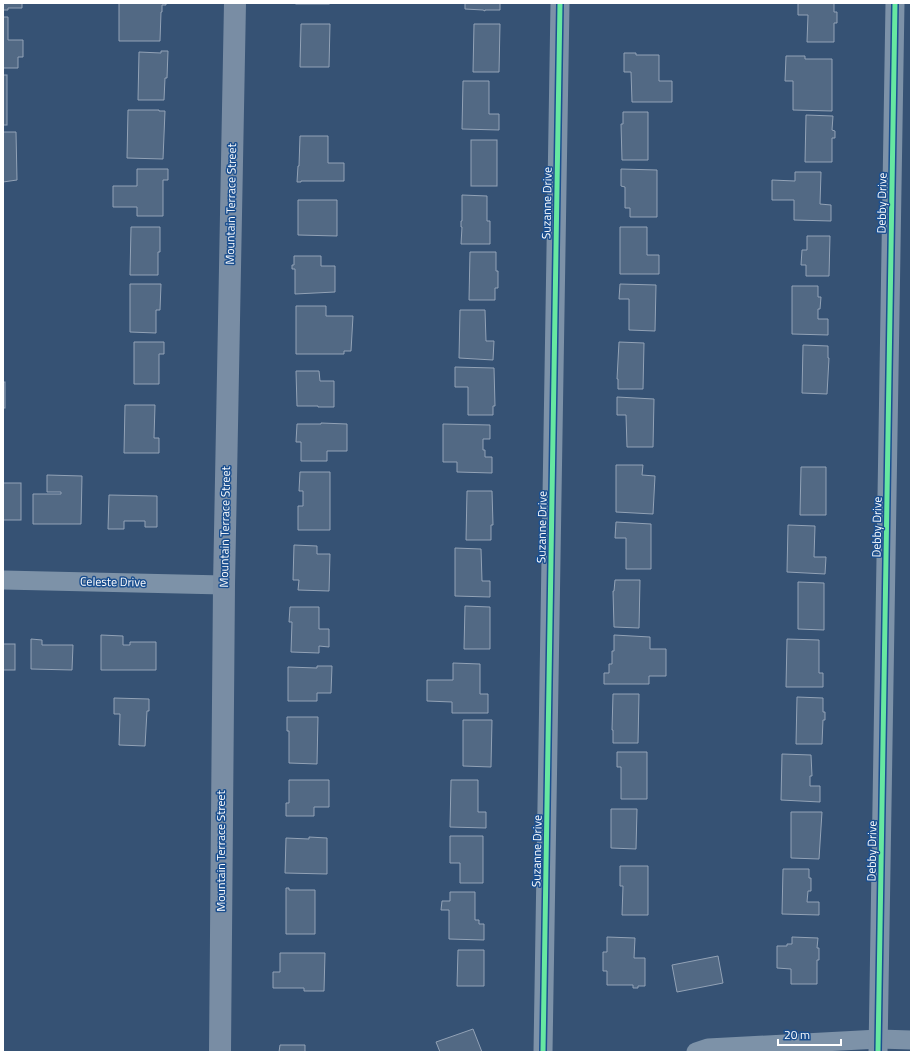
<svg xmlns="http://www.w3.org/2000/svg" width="914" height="1055" font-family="'Titillium Web',sans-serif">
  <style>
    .building { fill: #526984; stroke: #92a2b6 }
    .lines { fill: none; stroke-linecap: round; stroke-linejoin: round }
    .street { stroke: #7d92a8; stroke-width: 19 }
    .secondary { stroke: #798da4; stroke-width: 22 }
    .cycleway-casing { stroke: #1b4f8f; stroke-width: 8 }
    .cycleway { stroke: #66e7a1; stroke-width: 5 }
    .labels { text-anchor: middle; stroke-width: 3; stroke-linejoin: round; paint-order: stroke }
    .street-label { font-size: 12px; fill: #fff; stroke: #1b4f8f }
  </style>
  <rect width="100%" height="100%" fill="#365274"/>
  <!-- building -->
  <g class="building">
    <path d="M3 3H22V8H8V10H3Z"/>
    <path d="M119 3H166V5H162V12H161L160 41H119Z"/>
    <rect x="296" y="3" width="33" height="1"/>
    <path d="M465 3H500V10H485V11L483 10 465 9Z"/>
    <path d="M798 3H834V12H837V23H834V42H807L808 15H798Z"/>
    <path d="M3 17H8V40H23V57H18V68H3Z"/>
    <path d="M301 24H330L329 67H300Z"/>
    <path d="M474 24H500L499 72H473Z"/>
    <path d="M161 51H168L167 78H165L164 100H138L139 52 161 53Z"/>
    <path d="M624 53H636V55H659V81H672V102H632L631 72H624Z"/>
    <path d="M786 56H805V59H832V111L793 110V81H785Z"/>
    <rect x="3" y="75" width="4" height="50"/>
    <path d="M463 81H489V114H499V130L462 129Z"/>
    <path d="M128 110H159V111H165L163 159 127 158Z"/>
    <path d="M623 112H648V160H622L621 124H623Z"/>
    <path d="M806 115 833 116 832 130 835 131V138H832V162H805Z"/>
    <path d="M3 132H16L17 180 3 182Z"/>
    <path d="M300 136H328V163H344V181H301V182H297L298 166H299Z"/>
    <rect x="471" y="140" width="26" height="46"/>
    <path d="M137 169H168V180H163V216H137V207H113V186H137Z"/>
    <path d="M621 169 657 170V217H630V208H625V187L621 186Z"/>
    <path d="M795 172H821L820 204 831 205V221L794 220V200H772V180L795 181Z"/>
    <path d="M462 195 487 196V221H490V244H461L462 227H461V221H462Z"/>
    <path d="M298 200H337V236L298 235Z"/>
    <path d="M131 227H160V252H158V275H130Z"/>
    <path d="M620 227H647V255H659V274H620Z"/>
    <path d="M807 236H830L829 276H806V265H801L802 250H807Z"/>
    <path d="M470 252H496V271H498V288H495V300H469Z"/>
    <path d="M294 256H321V266H335V292L295 294V269H292V265H294Z"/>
    <path d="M130 284H161L160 310H156V333L130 332Z"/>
    <path d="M620 284 656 285 655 331 629 330V299H619Z"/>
    <path d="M792 286H818V297H821L820 309H818V319H828V335L792 334Z"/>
    <path d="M296 306H326V316H353L351 351H344V354H296Z"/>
    <path d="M460 310H485L486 341H494L493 360 459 358Z"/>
    <path d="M134 342H164V354H159V384H134Z"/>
    <path d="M619 342 644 343 643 389H618V379H617Z"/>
    <path d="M803 345 828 346V358H829L827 394 802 393Z"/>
    <path d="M455 367 494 368 495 406H493V415H468V387H455Z"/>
    <path d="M296 371H319L320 381H334V407H318V406H297Z"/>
    <rect x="3" y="382" width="2" height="26"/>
    <path d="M617 397 654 399 653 447H627L626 415H617Z"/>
    <path d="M125 405H155L154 438H159V453H124Z"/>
    <path d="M321 423 347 424V451H327V461H301V442H296L297 424H321Z"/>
    <path d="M443 424 490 425V439H483V450H485V457H492V473L457 472V462H443Z"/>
    <path d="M616 465H643L642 475 655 476 653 514 616 512Z"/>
    <path d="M801 467H826V515H800Z"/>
    <path d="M300 472H330V530H298V506H303V491H299Z"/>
    <path d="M47 475 82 476 81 524H33V494H61V492H47Z"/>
    <rect x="3" y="483" width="18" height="37"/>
    <path d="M467 491H492L493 525H491V540H466Z"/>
    <path d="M109 495 157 496V527H145V521H124V529H108Z"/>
    <path d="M616 522 651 524V569H626V538H615Z"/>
    <path d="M788 525 815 526 814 557H826L825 574 787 572Z"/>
    <path d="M294 545 317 546V554H330L329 591 298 590 299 580H293Z"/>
    <path d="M455 548 481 549 482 581H490V597L455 596Z"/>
    <path d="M615 580H640L639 628 614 627 613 591H614Z"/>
    <path d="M798 582 824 583V630L798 629Z"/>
    <path d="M465 606 490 607V649H464Z"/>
    <path d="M290 607H319V629H329V647L319 646V653L291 652 292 622H289Z"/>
    <path d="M101 635 123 636V645H130V642H156V670H101Z"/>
    <path d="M614 635 650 637V649H666V676H649V684H604V673H609V664H612V651H614Z"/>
    <path d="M31 639 42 640V645H73L72 670 31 669Z"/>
    <path d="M787 639 819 640V673H823V687H786Z"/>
    <rect x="3" y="644" width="12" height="26"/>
    <path d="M453 663 480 664V694H488V713H452V702L427 701V680H453Z"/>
    <path d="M317 666H332L331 693H317V701H288V667L317 668Z"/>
    <path d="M613 694H639L638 743H613V730H612Z"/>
    <path d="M797 697 823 698V712H825V720H823L822 744H796Z"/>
    <path d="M114 698 149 699V711H147L145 746 119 745 120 714H114Z"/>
    <path d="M287 717H318L317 764 289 763V731H287Z"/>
    <path d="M463 720H492L491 767 463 766Z"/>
    <path d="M617 752H647V799H621V767H617Z"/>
    <path d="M782 754 811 755 812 776H810V786H820V802L781 800Z"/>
    <path d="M289 780H329V807H314V816H286V803H289Z"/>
    <path d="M451 780H478V812H486V828L450 827Z"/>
    <path d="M611 809H637L636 849 611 848Z"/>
    <path d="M791 812H822L819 859 791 858Z"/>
    <path d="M450 836H483V883H460V863H450Z"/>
    <path d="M309 837 327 838V874L285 873 286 838 309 839Z"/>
    <path d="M620 866H648V915H622L623 886H620Z"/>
    <path d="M783 869H809V878H811V891H808L807 902H819V915L782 914Z"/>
    <path d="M286 888H289V890H315V934H286Z"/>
    <path d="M450 892H475V920H479V924H484V940L449 939V910H441L442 901H450Z"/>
    <path d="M607 937 635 938 634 958H645V986H638V988H633V985H607V971H603V952H607Z"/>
    <path d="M792 937 818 938 817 948H819V960H817V984H791V969L777 968V946H787V944H792Z"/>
    <path d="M458 950H484V986H457Z"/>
    <path d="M280 953H325L324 991H304V988H273V972H280Z"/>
    <path d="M718 956 723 983 677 992 672 965Z"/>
    <path d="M473 1029 482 1052H440L436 1042Z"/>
    <path d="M280 1045H305V1052H279Z"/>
  </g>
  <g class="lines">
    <!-- street -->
    <g class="street">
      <path d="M3 580 224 585"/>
      <path d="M543 1052 560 3"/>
      <path d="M696 1052 708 1048 879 1039 911 1040"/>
      <path d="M878 1052 895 3"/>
    </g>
    <!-- secondary -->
    <path class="secondary" d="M220 1052 224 585 235 3"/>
    <defs>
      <g id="cycleway">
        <path d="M543 1052 560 3"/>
        <path d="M878 1052 895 3"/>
      </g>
    </defs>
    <!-- cycleway casing -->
    <use href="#cycleway" class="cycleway-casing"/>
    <!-- cycleway -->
    <use href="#cycleway" class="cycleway"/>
  </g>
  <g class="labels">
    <!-- street labels -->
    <g class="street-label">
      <text transform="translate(547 203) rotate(-89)" y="4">Suzanne Drive</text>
      <text transform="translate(882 203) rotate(-89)" y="4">Debby Drive</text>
      <text transform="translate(231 204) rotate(-89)" y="4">Mountain Terrace Street</text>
      <text transform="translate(225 527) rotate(-89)" y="4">Mountain Terrace Street</text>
      <text transform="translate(542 527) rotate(-89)" y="4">Suzanne Drive</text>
      <text transform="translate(877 527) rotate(-89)" y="4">Debby Drive</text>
      <text transform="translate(113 582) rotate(1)" y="4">Celeste Drive</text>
      <text transform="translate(221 851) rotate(-90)" y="4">Mountain Terrace Street</text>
      <text transform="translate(537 851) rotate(-89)" y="4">Suzanne Drive</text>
      <text transform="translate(872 851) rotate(-89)" y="4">Debby Drive</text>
    </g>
  </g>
  <!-- border -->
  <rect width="914" height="1055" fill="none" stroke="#ffffff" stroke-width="8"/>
  <!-- scale -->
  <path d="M778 1039v6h63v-6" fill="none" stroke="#ffffff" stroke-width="2"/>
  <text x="784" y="1039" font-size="12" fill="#ffffff" stroke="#1b4f8f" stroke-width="3" paint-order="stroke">20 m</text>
</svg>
